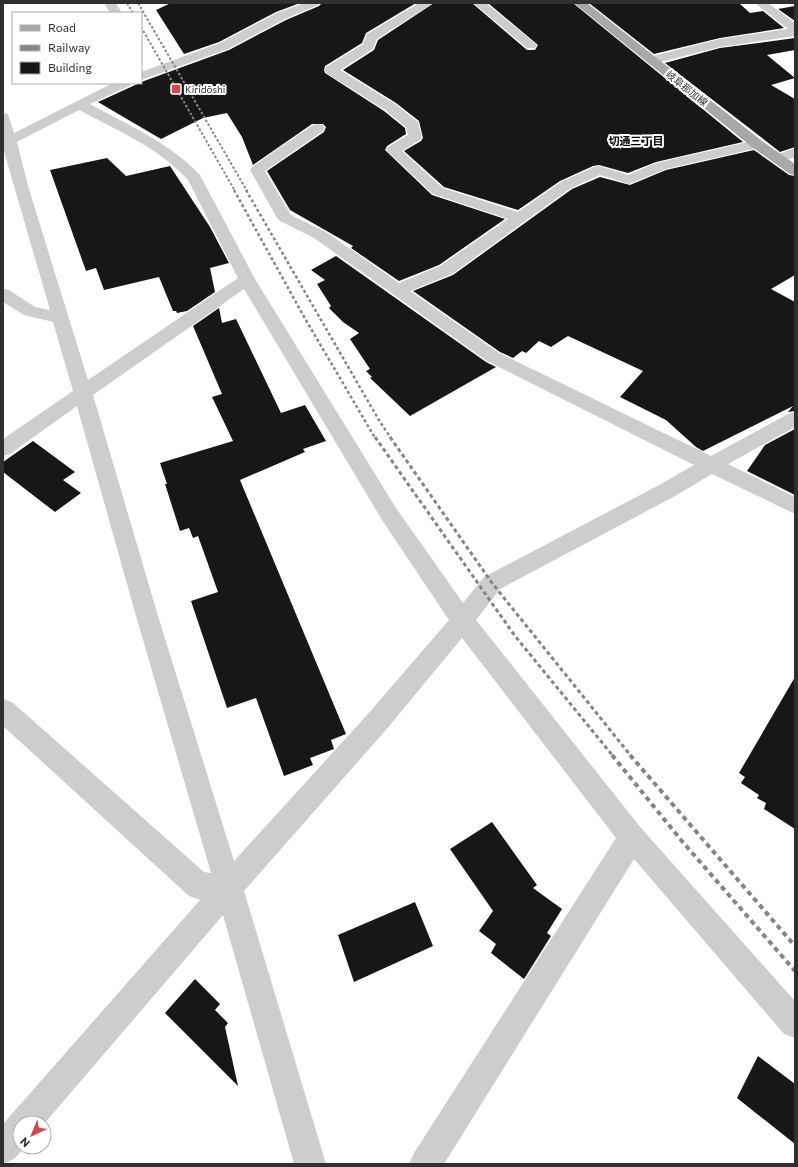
<svg xmlns="http://www.w3.org/2000/svg" width="798" height="1167" font-family="Commissioner,'Noto Sans JP',sans-serif">
  <style>
    .building { fill: #171717 }
    .lines { fill: none; stroke-linecap: round; stroke-linejoin: round }
    .minor { fill: #cdcdcd; fill-rule: evenodd }
    .major { fill: #a8a8a8; fill-rule: evenodd }
    .rail-far3 { stroke: #858585; stroke-width: 2; stroke-dasharray: 2.5 2; stroke-linecap: butt }
    .rail-far2 { stroke: #858585; stroke-width: 2.5; stroke-dasharray: 3 2.5; stroke-linecap: butt }
    .rail-far1 { stroke: #858585; stroke-width: 3; stroke-dasharray: 4 3; stroke-linecap: butt }
    .rail { stroke: #858585; stroke-width: 4; stroke-dasharray: 5 4; stroke-linecap: butt }
    .poi-dot { fill: #cf4a51; stroke: #fff; stroke-width: 1.5 }
    .labels { text-anchor: middle; stroke-width: 4; stroke-linejoin: round; paint-order: stroke }
    .far-street-label { font-size: 10px; fill: #303030; stroke: #fff }
    .far-poi-label { font-size: 10px; fill: #303030; stroke: #fff; text-anchor: start }
    .far-neighbourhood-label { font-size: 11px; font-weight: bold; fill: #000; stroke: #fff }
  </style>
  <rect width="100%" height="100%" fill="#fff"/>
  <!-- building -->
  <g class="building">
    <path d="M171 3H300L276 12 219 42 184 54 156 10Z"/>
    <path d="M322 3H416L366 33 362 43 325 66 324 70 325 73 384 111 405 128 406 134 387 146 385 150 432 195 505 219 439 265 399 281 351 248 353 246 290 210 267 171 324 132 326 127 323 124H312L253 165 242 137 227 113 203 118 161 139 98 102 144 81 229 50 286 20 319 6Z"/>
    <path d="M434 3H472L527 50H535L538 45 488 3H573L743 142 656 162 628 173 599 165 593 166 560 181 518 210 444 187 404 151 421 141 423 138 419 121 396 103 343 70 374 50 378 40Z"/>
    <path d="M589 3H739L750 13 763 11 784 28 720 38 654 54Z"/>
    <path d="M795 6V21L778 9Z"/>
    <path d="M795 38V50L767 55 795 78 771 85 795 99V147L780 152 665 63 720 48Z"/>
    <path d="M754 150 789 175 795 176V275L771 289 795 302V411L788 412 793 406 703 451 696 447 666 420 620 397 643 371 568 336 551 347 539 341 526 353 522 351 513 358 500 352 413 291 453 275 572 189 600 177 630 185 666 170Z"/>
    <path d="M107 158 126 176 170 166 210 227 229 263 210 268 215 292 187 311 177 313 176 311H173L159 277 104 290 96 268 86 271 50 170Z"/>
    <path d="M336 256 486 362 496 367 410 416 370 378 372 377 366 371 370 369 350 339 359 333 343 322 329 308 331 306 317 284 325 280 311 270Z"/>
    <path d="M219 308 222 323 236 319 281 413 305 405 326 441 303 449 305 452 240 480 346 734 331 740 334 749 310 758 313 765 284 776 256 698 227 708 191 601 218 592 198 536 193 538 189 528 180 531 165 484H167L160 463 233 441 212 397 222 394 193 326Z"/>
    <path d="M795 429V495L747 471 765 445Z"/>
    <path d="M33 441 75 472 63 480 81 493 55 512 3 472V462Z"/>
    <path d="M795 677V829L764 809 766 803 757 798 759 795 741 783 745 777 739 773Z"/>
    <path d="M492 822 537 885 533 888 562 909 547 933 551 936 524 979 491 953 496 944 479 931 493 911 450 849Z"/>
    <path d="M415 902 433 946 354 982 338 935Z"/>
    <path d="M195 979 220 1004 215 1010 228 1023 225 1027 238 1086 165 1013Z"/>
    <path d="M758 1056 795 1084V1144L737 1098Z"/>
  </g>
  <g class="lines">
    <!-- minor -->
    <g class="minor">
      <path d="M104 3H116L122 13H110Z"/>
      <path d="M304 3H320L318 5 285 19 228 49 141 80V72L220 43 277 13Z"/>
      <path d="M419 3H433L377 39 373 49 340 70 395 104 418 122 422 137 420 140 402 151 443 188 518 212 561 182 594 167 599 166 628 175 656 163 757 140 762 141 764 144 762 147 666 169 629 184 600 175 571 188 452 274 410 291 499 353 711 456 788 414 795 412V427L728 464 795 497V514L712 474 675 496 500 589 476 620 641 828 795 1001V1038L784 1034 634 859 444 1164H409L414 1153 616 838 462 638 385 731 244 891 326 1164H294L223 915 44 1124 20 1123V1147H25L14 1159 3 1164V1124L200 900 189 896 3 726V699L12 702 204 872 211 873 136 616 77 406 10 454 3 456V439L73 391 53 322 24 315 3 302V289L9 290 35 307 50 310 3 148V113L8 114 14 133 113 83H131L129 86 90 104C128 125 170 143 200 175L255 279 396 508 463 603 484 577 661 484 694 465 487 361 314 238 280 221 277 218 250 170 252 167 313 125 318 124 323 125 325 128 323 131 265 171 291 215 326 232 399 283 440 266 508 219 433 194 386 150 388 147 408 135 406 127 385 110 326 73 325 70 326 67 363 44 367 34ZM79 110C117 130 159 148 188 180L238 278 88 380 28 186 17 142ZM244 289 382 520 449 620 367 715 234 861 158 616 93 395Z"/>
      <path d="M473 3H486L537 45 535 48H527Z"/>
      <path d="M755 3H768L795 23V36L720 47 653 64 649 63 647 60 649 57 720 39 788 29Z"/>
      <path d="M795 148V157L778 163 773 162 771 159 773 156Z"/>
    </g>
    <!-- major -->
    <path class="major" d="M574 3H587L762 141 795 164V175L790 174 752 147Z"/>
    <!-- rail-far3 -->
    <g class="rail-far3">
      <path d="M127 3 133 13"/>
      <path d="M138 3 247 191"/>
      <path d="M141 27 235 191"/>
    </g>
    <!-- rail-far2 -->
    <g class="rail-far2">
      <path d="M234 190 303 315 375 438"/>
      <path d="M246 190 380 422 391 438"/>
    </g>
    <!-- rail-far1 -->
    <g class="rail-far1">
      <path d="M375 437 515 636 613 756"/>
      <path d="M390 437 492 583 631 756"/>
    </g>
    <!-- rail -->
    <g class="rail">
      <path d="M612 755 681 840 795 971"/>
      <path d="M630 755 795 946"/>
    </g>
  </g>
  <!-- markers -->
  <rect class="poi-dot" x="171" y="84" width="10" height="10" rx="2"/>
  <g class="labels">
    <!-- far-street labels -->
    <g class="far-street-label">
      <text transform="translate(687 88) rotate(39)" y="4">岐阜那加線</text>
    </g>
    <!-- far-poi labels -->
    <g class="far-poi-label">
      <text x="185" y="93">Kiridōshi</text>
    </g>
    <!-- far-neighbourhood labels -->
    <g class="far-neighbourhood-label">
      <text x="636" y="145">切通三丁目</text>
    </g>
  </g>
  <!-- border -->
  <rect width="798" height="1167" fill="none" stroke="#303030" stroke-width="8"/>
  <!-- legend -->
  <rect x="12" y="12" width="130" height="72" fill="#ffffff" stroke="#acacac"/>
  <rect x="20" y="25" width="20" height="6" fill="#a8a8a8" stroke="#acacac"/>
  <text x="48" y="32" font-size="12" fill="#303030">Road</text>
  <rect x="20" y="45" width="20" height="6" fill="#858585" stroke="#acacac"/>
  <text x="48" y="52" font-size="12" fill="#303030">Railway</text>
  <rect x="20" y="62" width="20" height="12" fill="#171717" stroke="#acacac"/>
  <text x="48" y="72" font-size="12" fill="#303030">Building</text>
  <!-- north arrow -->
  <g transform="translate(32 1135) rotate(224)"><circle r="19" fill="#ffffff" stroke="#acacac"/>
  <path d="M0-3L7 15L0 10L-7 15Z" fill="#cf4a51"/>
  <text y="-6" font-size="11" font-weight="bold" text-anchor="middle" fill="#303030">N</text>
  </g>
</svg>
